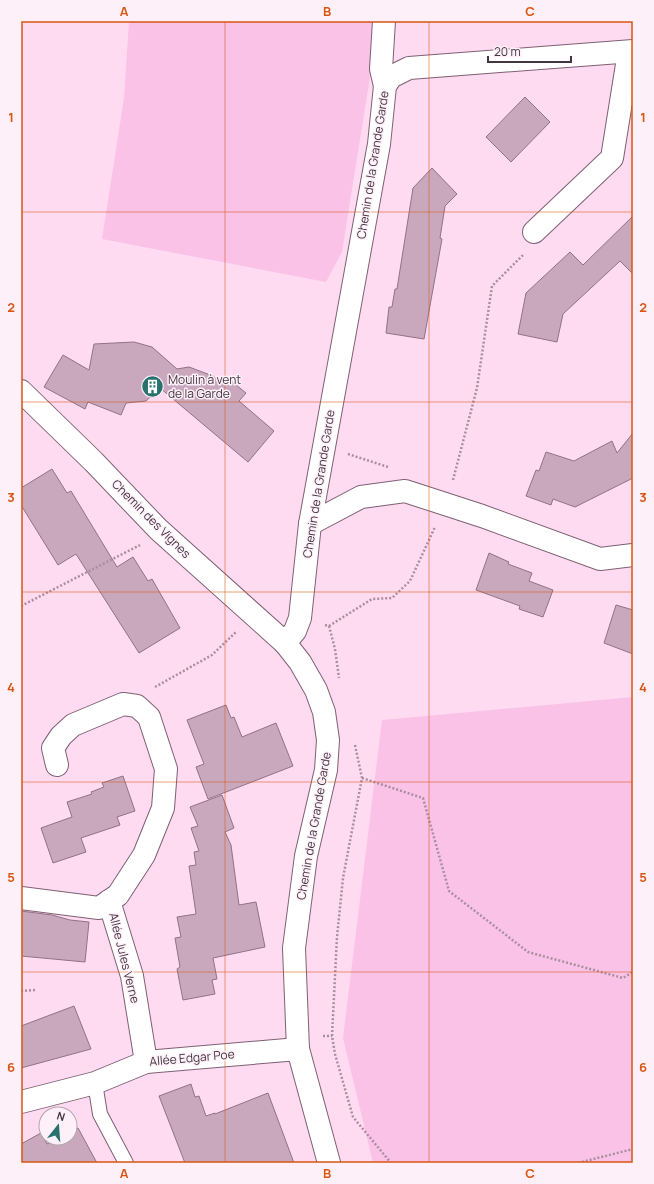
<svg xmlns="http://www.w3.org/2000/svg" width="654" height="1184" font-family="Manrope,sans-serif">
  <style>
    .green { fill: #fbc2e8 }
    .building { fill: #c9a8be; stroke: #907286 }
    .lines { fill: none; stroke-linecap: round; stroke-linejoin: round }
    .lane-casing { stroke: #7e6074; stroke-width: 16 }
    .street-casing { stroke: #7e6074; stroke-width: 24 }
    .path { stroke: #a88f9f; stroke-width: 2.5; stroke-dasharray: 2 2; stroke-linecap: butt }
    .lane { stroke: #fff; stroke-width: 14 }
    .street { stroke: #fff; stroke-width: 22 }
    .grid { fill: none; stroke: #d85611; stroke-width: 1; stroke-opacity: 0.55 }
    .labels { text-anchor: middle; stroke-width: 3; stroke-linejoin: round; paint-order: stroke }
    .street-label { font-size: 12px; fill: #44363f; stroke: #fef0f8 }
    .poi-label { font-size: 12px; fill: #44363f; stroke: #fef0f8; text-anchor: start }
    .neatline { fill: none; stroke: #d85611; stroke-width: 1.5 }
    .grid-label { font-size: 13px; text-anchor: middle; font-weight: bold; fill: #d85611 }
  </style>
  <rect width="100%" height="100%" fill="#fedbf1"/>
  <!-- green -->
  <g class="green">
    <path d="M129 21H379L342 252 326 282 102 239 124 98Z"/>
    <path d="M633 697V1163H373L343 1038 382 720Z"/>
  </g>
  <!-- building -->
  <g class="building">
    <path d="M525 97 550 122 511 162 486 137Z"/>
    <path d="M432 168 457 194 445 206 440 238 442 239 424 339 386 333 389 307H392L395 289H397L413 188Z"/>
    <path d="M633 216V274L620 261 563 314 557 342 518 334 526 293 570 252 583 265Z"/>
    <path d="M134 342 152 347 177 369 189 367 213 376 220 382 225 376 246 393 239 401 274 431 248 462 160 388 146 401 126 403 121 415 88 402 85 409 44 387 63 355 89 370 94 344Z"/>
    <path d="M633 433V478L575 507 553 499 551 505 526 496 536 470 539 471 546 452 574 461 612 441 617 453Z"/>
    <path d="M52 469 67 493 71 491 117 567 133 557 148 581 152 579 180 628 139 653 76 554 58 565 21 505V488Z"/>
    <path d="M489 553 509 562 508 564 532 573 529 581 553 590 543 617 519 609 520 606 476 590Z"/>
    <path d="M616 605 633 610V654L604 643Z"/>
    <path d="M226 705 231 718 234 717 242 737 276 723 293 766 208 799 196 767 204 764 187 720Z"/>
    <path d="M123 776 135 811 117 817 120 825 81 838 86 852 53 863 41 828 72 817 67 802 92 794 91 792 104 787 102 783Z"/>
    <path d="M222 795 234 828 225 832 231 845 239 905 256 902 265 947 213 958 217 979 212 980 215 994 183 1000 177 969 180 967 175 938 181 937 177 917 196 914 189 866 196 865 194 852 199 851 191 828 198 826 190 807Z"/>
    <path d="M21 911 52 915 70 920 89 922 85 962 21 956Z"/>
    <path d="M74 1006 91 1049 21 1068V1026Z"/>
    <path d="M191 1084 195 1097 199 1096 206 1116 215 1113V1114L268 1093 294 1163H185L159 1096Z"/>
    <path d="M78 1128 97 1163H21V1144L41 1133 47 1144 59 1138H70V1132Z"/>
  </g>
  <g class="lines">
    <defs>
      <path id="lane" d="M95 1083 100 1114 126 1163"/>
      <g id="street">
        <path d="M384 21 381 69 385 86"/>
        <path d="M534 232 612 158 629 52"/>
        <path d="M21 391 94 462 158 529 285 643"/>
        <path d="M310 524 361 497 405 491 482 516 600 559 633 555"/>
        <path d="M21 898 99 908 118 895 144 855 163 808 166 769 149 717 137 706 123 704 73 725 61 736 53 748 57 765"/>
        <path d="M109 901 132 976 146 1062"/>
        <path d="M21 1102 95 1083 146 1062 298 1049"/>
        <path d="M329 1163 298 1049 294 948 306 856 326 770 328 740 324 712 316 690 300 662 285 643 295 631 300 618 310 524 379 144 385 86 391 77 409 68 633 51"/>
      </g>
    </defs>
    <!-- lane casing -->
    <use href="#lane" class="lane-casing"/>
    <!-- street casing -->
    <use href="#street" class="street-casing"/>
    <!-- path -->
    <g class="path">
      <path d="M348 454 388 467"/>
      <path d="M453 480 477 388 492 286 524 254"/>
      <path d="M21 606 140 545"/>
      <path d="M325 625 329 626 335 649 339 678"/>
      <path d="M329 626 372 599 392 598 410 581 435 527"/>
      <path d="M155 687 212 655 236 632"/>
      <path d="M355 745 362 778 343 878 337 937 332 1036 335 1054 353 1117 391 1163"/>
      <path d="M362 778 423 798 449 891 528 952 623 978 633 972"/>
      <path d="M21 991 36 990"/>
      <path d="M323 1036H332"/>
      <path d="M578 1163 633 1149"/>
    </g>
    <!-- lane -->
    <use href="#lane" class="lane"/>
    <!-- street -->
    <use href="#street" class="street"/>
  </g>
  <!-- grid -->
  <path class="grid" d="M225 21V1163M429 21V1163M21 212H633M21 402H633M21 592H633M21 782H633M21 972H633"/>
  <!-- icons -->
  <defs>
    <symbol id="building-disc" viewBox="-11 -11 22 22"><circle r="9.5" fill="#28716d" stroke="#fef0f8"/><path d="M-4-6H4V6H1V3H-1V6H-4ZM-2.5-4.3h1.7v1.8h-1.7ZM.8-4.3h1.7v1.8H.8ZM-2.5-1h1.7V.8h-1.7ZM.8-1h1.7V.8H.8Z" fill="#fff"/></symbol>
  </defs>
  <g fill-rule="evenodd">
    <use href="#building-disc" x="140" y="374" width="25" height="25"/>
  </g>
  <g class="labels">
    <!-- street labels -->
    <g class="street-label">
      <text transform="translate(373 165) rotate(-81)" y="4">Chemin de la Grande Garde</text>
      <text transform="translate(319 484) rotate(-81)" y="4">Chemin de la Grande Garde</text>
      <text transform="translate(151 519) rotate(45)" y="4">Chemin des Vignes</text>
      <text transform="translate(314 826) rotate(-80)" y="4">Chemin de la Grande Garde</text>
      <text transform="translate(124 958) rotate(76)" y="4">Allée Jules Verne</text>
      <text transform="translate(192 1058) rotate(-5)" y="4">Allée Edgar Poe</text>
    </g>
    <!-- poi labels -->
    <g class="poi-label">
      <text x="168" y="384">Moulin à vent<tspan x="168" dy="14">de la Garde</tspan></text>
    </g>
  </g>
  <!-- border -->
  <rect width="654" height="1184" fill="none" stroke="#fef0f8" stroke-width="44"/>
  <!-- north arrow -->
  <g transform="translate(58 1126) rotate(17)"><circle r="19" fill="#fef0f8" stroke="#b4a6ae"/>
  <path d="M0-3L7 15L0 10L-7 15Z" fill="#28716d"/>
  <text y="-6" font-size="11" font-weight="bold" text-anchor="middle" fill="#44363f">N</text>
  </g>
  <!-- scale -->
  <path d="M488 56v6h83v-6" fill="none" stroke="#44363f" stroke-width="2"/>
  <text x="494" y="56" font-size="12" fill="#44363f" stroke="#fef0f8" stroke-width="3" paint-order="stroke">20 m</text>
  <rect x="22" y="22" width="610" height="1140" class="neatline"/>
  <g class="grid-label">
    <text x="124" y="16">A</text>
    <text x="327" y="16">B</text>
    <text x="530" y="16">C</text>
    <text x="11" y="122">1</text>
    <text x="643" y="122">1</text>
    <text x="11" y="312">2</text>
    <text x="643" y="312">2</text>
    <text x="11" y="502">3</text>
    <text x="643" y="502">3</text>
    <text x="11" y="692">4</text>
    <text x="643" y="692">4</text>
    <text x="11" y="882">5</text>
    <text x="643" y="882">5</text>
    <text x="11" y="1072">6</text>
    <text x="643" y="1072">6</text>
    <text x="124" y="1178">A</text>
    <text x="327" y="1178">B</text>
    <text x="530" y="1178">C</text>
  </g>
</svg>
